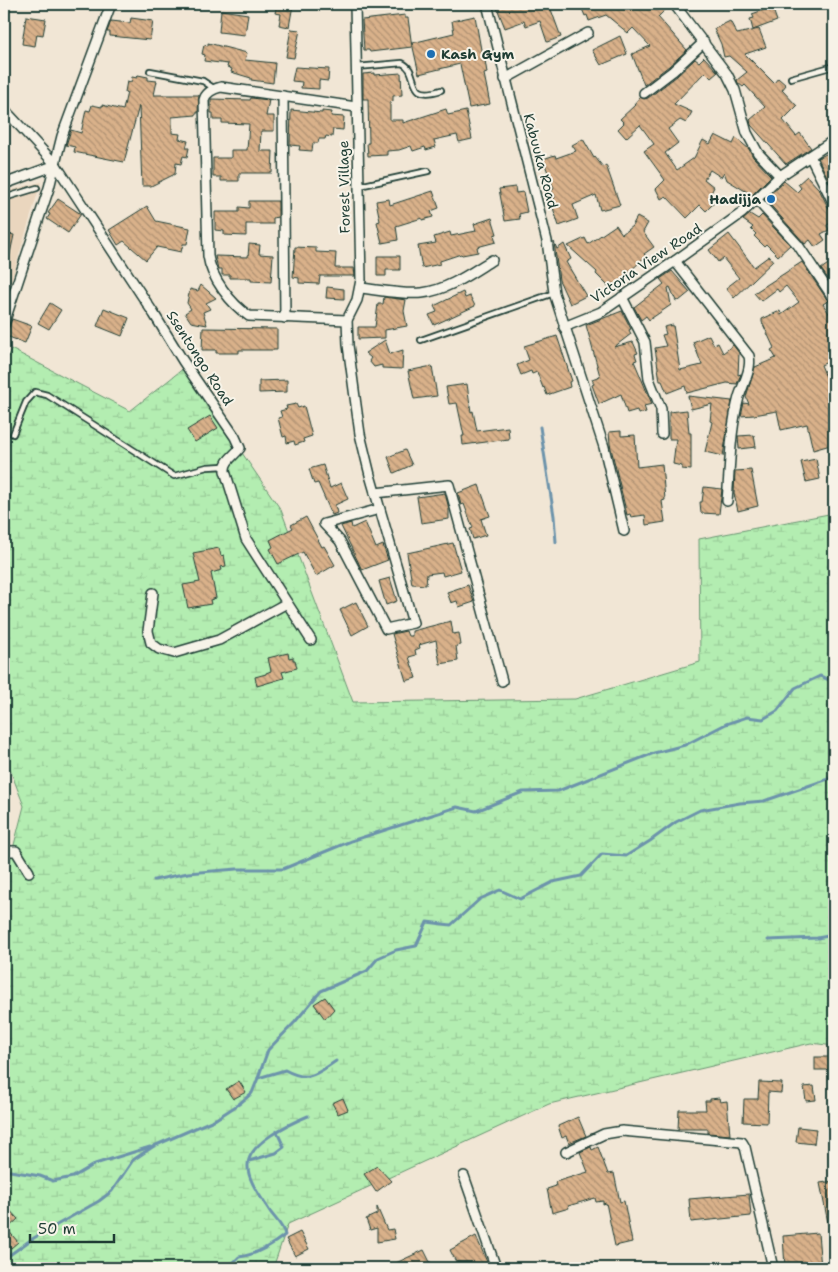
<svg xmlns="http://www.w3.org/2000/svg" width="838" height="1272" font-family="'Shantell Sans',sans-serif">
  <style>
    .built { fill: #ead6be }
    .wetland { fill: url(#wetland-marsh); stroke: #699572 }
    .lines { fill: none; stroke-linecap: round; stroke-linejoin: round }
    .stream { stroke: #6c93ab; stroke-width: 3 }
    .building { fill: url(#building-back-hatch); stroke: #1f3d34 }
    .lane-casing { stroke: #1f3d34; stroke-width: 8 }
    .street-casing { stroke: #1f3d34; stroke-width: 12 }
    .lane { stroke: #f7f3e8; stroke-width: 4.5 }
    .street { stroke: #f7f3e8; stroke-width: 9 }
    .poi-dot { fill: #1f6fb2; stroke: #f7f3e8; stroke-width: 2 }
    .labels { text-anchor: middle; stroke-width: 4; stroke-linejoin: round; paint-order: stroke }
    .poi-label { font-size: 14px; font-weight: bold; fill: #1f3d34; stroke: #f7f3e8; text-anchor: start }
    .street-label { font-size: 14px; fill: #1f3d34; stroke: #f7f3e8 }
  </style>
  <defs>
    <pattern id="wetland-marsh" width="20" height="14" patternUnits="userSpaceOnUse" patternTransform="scale(1.25)"><rect width="20" height="14" fill="#b3edb1"/><path d="M1 5h8M5 5V1M11 12h8M15 12V8" fill="none" stroke="#9acc99"/></pattern>
    <pattern id="building-back-hatch" width="6" height="6" patternUnits="userSpaceOnUse" patternTransform="scale(1.25)"><rect width="6" height="6" fill="#d9b18a"/><path d="M-1 5l2 2M0 0l6 6M5-1l2 2" fill="none" stroke="#af9172"/></pattern>
  </defs>
  <rect width="100%" height="100%" fill="#f1e6d5"/>
  <filter id="ink" filterUnits="userSpaceOnUse"><feTurbulence type="fractalNoise" baseFrequency=".02" numOctaves="2"/><feDisplacementMap in="SourceGraphic" scale="10" xChannelSelector="R" yChannelSelector="G"/><feConvolveMatrix kernelMatrix="1 2 1 2 8 2 1 2 1" color-interpolation-filters="sRGB"/></filter>
  <g filter="url(#ink)">
    <!-- built -->
    <path class="built" d="M41 182 4 305V192Z"/>
    <!-- wetland -->
    <path class="wetland" d="M11 349 130 411 184 368 281 510 353 702 575 699 700 662 699 539 834 513V1046L811 1043 549 1104 288 1224 273 1268H4V884L24 806 4 754V365Z"/>
    <g class="lines">
      <!-- stream -->
      <g class="stream">
        <path d="M540 427 554 516 556 542"/>
        <path d="M154 880 188 873 237 869H283L351 841 457 807 476 811 523 792 558 791 654 753 685 745 726 724 747 717 763 719 777 711 795 688 820 676 834 682"/>
        <path d="M768 940 817 938 834 935"/>
        <path d="M258 1078 268 1050 295 1022 321 991 367 971 378 958 396 950 416 946 427 922 451 925 480 899 500 890 520 899 553 882 581 876 602 854 626 856 650 841 676 822 700 810 740 803 764 801 834 777"/>
        <path d="M249 1161 276 1153 284 1147 277 1132"/>
        <path d="M4 1170 40 1176 53 1181 73 1177 95 1164 150 1147"/>
        <path d="M4 1259 32 1239 99 1201 112 1191 133 1160 154 1146 216 1119 239 1104 252 1093 258 1078 285 1070C309 1083 316 1074 336 1061"/>
        <path d="M228 1268 239 1257C255 1255 272 1245 285 1235 283 1225 274 1218 269 1210 261 1197 247 1180 248 1165 248 1143 291 1123 308 1116"/>
      </g>
    </g>
    <!-- building -->
    <g class="building">
      <path d="M277 4 293 5 289 27 279 25 281 14 275 13Z"/>
      <path d="M508 4H549L561 37 547 42 540 21 526 26 524 21 505 28 497 8Z"/>
      <path d="M580 4H668V7L658 17 687 50 669 66 644 85 632 54 650 46 633 28 628 33 606 15 589 21 587 15 585 16Z"/>
      <path d="M772 7 777 21 753 30 750 19 754 18 752 14Z"/>
      <path d="M221 10 248 14 245 35 219 32Z"/>
      <path d="M405 15V18H408L412 47 370 52 369 50H364L362 20Z"/>
      <path d="M26 16 46 19 43 35 37 34 35 46 22 44Z"/>
      <path d="M475 16 483 61 485 60 487 73 484 74 490 104 469 108 460 64 419 74 412 43 454 33 452 21Z"/>
      <path d="M131 18 153 21 150 40 110 36V32H107L111 21 130 23Z"/>
      <path d="M730 21 737 34 759 29 766 47 745 54 774 83 778 78 786 85 782 90 797 106 783 120 796 136 800 133 811 148 786 164 751 125 750 120 765 107 745 85 743 87 738 83 737 80 747 72 729 56 724 57 721 44 714 29Z"/>
      <path d="M291 29 300 30 294 58 286 57Z"/>
      <path d="M620 36 627 54 601 65 592 50Z"/>
      <path d="M208 43 247 53 245 60 275 63 273 83 251 80V78L231 72 232 69 227 67 228 64 204 61 205 55 202 54 204 45 208 46Z"/>
      <path d="M704 57 718 72 711 78 705 72 674 104 692 112 686 123 680 120 668 129 678 143 665 153 677 170 694 158 703 140 710 144 715 135 733 144 736 138 749 149 753 157 771 176 752 195 727 180 724 172 721 177 710 170 704 179 714 187 711 193 717 200 706 211 700 205 687 218 666 196 661 199 656 189 665 180 644 151 654 144 640 125 626 138 618 129 624 123 620 119 635 105 634 104 640 97 644 99 648 98 677 76 695 59 699 62Z"/>
      <path d="M295 67 329 69 328 81 319 80V89L301 88 302 82 292 81Z"/>
      <path d="M374 73V75L401 73 402 95 393 96V101L390 102V120H403V123L446 109 448 115 466 111 472 139 459 142 457 135 434 140 436 147 426 150 425 147 413 151 411 146 399 150 387 151V155L368 156 367 143H369L368 99H363V74Z"/>
      <path d="M138 75 148 77V80L157 81 154 95H199L198 113H196V115L172 117V133L180 134 179 139 188 141 186 148H189L187 157 183 156 181 164 176 163 175 174 151 186H142L139 106 124 162 74 152 75 147 66 145 71 130 81 133 86 110 90 111 92 105 102 107V105L123 110 127 92H125L127 81 131 82 132 77 137 78Z"/>
      <path d="M251 98 269 100 266 116H274V131H261L260 151H273L272 173H239V181H221V177H213V158H231V150H247L249 124 222 123V120H213V113H211V99L250 100Z"/>
      <path d="M291 110 322 113V111L332 112 331 116 344 117 343 130 333 129 332 137 326 136 325 139H319L318 143H313L312 151 299 150 300 146 290 145Z"/>
      <path d="M583 139 594 158 595 157 603 167 606 165 620 205 600 210 596 195 573 205 578 219 559 226 550 199 555 198 551 190 554 189 543 159 555 155 556 158 576 151 572 145Z"/>
      <path d="M834 150V191L818 158Z"/>
      <path d="M807 176 819 189 828 207 834 214V221L827 225 829 230 821 234 825 240 815 247 810 240 805 244 765 199 784 181 797 192 801 188 798 184Z"/>
      <path d="M515 187 516 193 523 192 527 212 519 214 520 219 505 221 499 189Z"/>
      <path d="M433 191 439 208 431 211 433 217 422 220V218L396 226 398 240 382 243 377 222 380 221 376 201 389 199 390 205Z"/>
      <path d="M58 199 81 214 68 233 47 219 50 214 48 213Z"/>
      <path d="M249 201H278V217L273 218V224H246V236L224 235V231L215 230V212H239V207L249 208Z"/>
      <path d="M147 206 156 221 190 228 187 244H183L181 252 157 247 146 260 124 241 118 245 109 230Z"/>
      <path d="M750 214 758 219 762 215 790 245 778 256 766 244 764 246 754 236 756 234 751 229 753 227 743 220Z"/>
      <path d="M637 217 648 223 643 232 654 247 644 254 646 256 614 287 611 284 609 287 596 274 597 272 568 246 585 238 588 244 616 225 622 234 632 226Z"/>
      <path d="M492 218 497 234 494 235 496 242 477 247 478 252 462 255 461 254 440 261V264L422 268 418 246 436 243 434 237 450 232 451 236 476 231 474 224Z"/>
      <path d="M4 233 14 235 8 263 4 262Z"/>
      <path d="M729 234 754 267 769 256 773 261 734 298 726 288 739 278 723 258 718 262 709 250Z"/>
      <path d="M554 242 557 249 564 244 571 259 566 262 586 296 570 304 559 280Z"/>
      <path d="M249 244 260 245 259 254 273 255 271 282 251 281V278H230V275H222V269H218L215 256 248 257Z"/>
      <path d="M295 247 316 248V252L336 253 335 268H354L355 276H320L319 284 299 283V278L293 277Z"/>
      <path d="M377 256H400V270H386V276H377Z"/>
      <path d="M834 260V276L829 280 821 269Z"/>
      <path d="M802 262 828 301 823 304 834 321V359L821 365 834 396V444L813 450 807 424 781 430 777 411 754 415 741 416 744 403 749 404 746 397 755 367 776 358 771 350 774 348 762 322V319L780 311 781 315 799 302 786 286 779 292 777 289 761 301 754 293Z"/>
      <path d="M672 271 690 292 679 301 678 300 676 301 670 287 668 288 671 305 649 320 646 316 641 320 634 307 664 284 660 279Z"/>
      <path d="M201 285 216 298 206 303 210 309 203 312 207 325 191 322 185 313 191 309 187 303 190 289 198 291Z"/>
      <path d="M327 287 344 289V299L326 298Z"/>
      <path d="M463 292 465 298 470 296 475 306 434 325 429 315 437 312 434 306Z"/>
      <path d="M384 297 406 300 404 311 407 326 385 330V338L358 339V327H375L378 304H383Z"/>
      <path d="M50 303 61 310 49 329 38 323Z"/>
      <path d="M104 308 129 318 122 336 97 326Z"/>
      <path d="M622 311 631 329 629 330 631 334 614 347 633 342 638 353 635 354 637 360 634 361 652 404 644 406 646 412 638 414 637 410 627 413 621 394 599 404 592 385 594 384 592 379 600 376 586 325Z"/>
      <path d="M12 319 32 326 25 343 6 336Z"/>
      <path d="M673 325 680 370 702 365 693 342 709 335 714 345 718 343 723 353 733 345 739 353 738 375 741 374 737 384 727 383 687 393 685 386 667 393 662 381H660L655 348 666 346 662 335 666 334 664 327Z"/>
      <path d="M203 328 277 329V350H239V353H216V350H202Z"/>
      <path d="M557 336 572 381 569 382 570 387 547 395 544 387 543 388 537 372 532 374 531 371 521 375 517 365 529 360 524 346Z"/>
      <path d="M385 340 390 354 403 350 402 369 382 368V365L374 367 369 361 371 358 365 353Z"/>
      <path d="M432 366 437 396 414 399 408 371Z"/>
      <path d="M287 380V392L259 393V381Z"/>
      <path d="M467 384 471 412 473 411 477 431 508 427 509 439 463 445 462 436H464L457 403 449 404 446 387Z"/>
      <path d="M688 396 732 401 723 456 705 452 712 422 710 421 712 404 691 409Z"/>
      <path d="M296 404 298 408 304 406 312 436 303 439 304 442 295 445 294 441 287 443 286 436 283 437 278 418 282 417 280 411 287 409 286 406Z"/>
      <path d="M687 410 689 433H691V470L682 469V466L673 464 676 439H669V412Z"/>
      <path d="M210 416 218 428 195 442 187 430Z"/>
      <path d="M621 431V436L635 435 637 467 662 464 665 500 662 501 665 522 646 525 645 515 631 517 630 514 627 515 610 444 609 432Z"/>
      <path d="M754 435 756 447 739 449 738 436Z"/>
      <path d="M405 450 412 465 394 473 388 457Z"/>
      <path d="M816 459 820 479 806 482 801 462Z"/>
      <path d="M323 465 330 488 341 483 348 499 335 505 337 513 332 515 318 483 314 484 309 469Z"/>
      <path d="M751 470 758 506 738 511 734 494 735 471Z"/>
      <path d="M479 485 490 516 481 519 486 535 473 539 470 529 473 528 464 504 461 505 458 493Z"/>
      <path d="M704 487 722 489 719 514 701 513 700 502H702Z"/>
      <path d="M445 493 449 509V519L421 523 417 497Z"/>
      <path d="M306 517 322 547 324 546 335 565 316 576 303 552 278 564 270 549 273 547 270 540 293 528 291 525Z"/>
      <path d="M365 522 376 548 383 545 388 560 362 570 341 526 351 523 352 528Z"/>
      <path d="M453 543 461 571 443 576 442 572 427 574 426 585 412 584 407 553Z"/>
      <path d="M219 548 221 556 224 555 226 566 221 567 222 570 211 573 216 598 210 600 211 604 188 608 183 585 200 582 193 553Z"/>
      <path d="M390 578 397 601 386 605 379 581Z"/>
      <path d="M468 585 474 602 459 607 457 601 451 603 447 592Z"/>
      <path d="M356 602 368 626 352 635 340 610Z"/>
      <path d="M451 621 453 634 459 633 461 645 456 646 458 661 440 664 436 640 419 645 420 648 415 650 416 655 409 657 416 678 406 681 392 634 406 631 408 636H412V631Z"/>
      <path d="M288 653 289 658 293 657V660H295L297 668 282 672 284 678 257 686 255 677 266 674V673L271 671 268 658Z"/>
      <path d="M325 997 334 1009 325 1019 314 1004Z"/>
      <rect x="815" y="1057" width="17" height="13"/>
      <path d="M239 1081 246 1092 233 1099 226 1089Z"/>
      <path d="M759 1082 782 1083 781 1093 768 1092 767 1123 743 1122 744 1099H758Z"/>
      <path d="M814 1086 816 1100 806 1101 804 1087Z"/>
      <path d="M343 1098 348 1110 338 1114 332 1103Z"/>
      <path d="M719 1098 720 1102 727 1101 730 1135 708 1133V1129H678L679 1110H706L705 1101H710V1099Z"/>
      <path d="M578 1117 586 1136 569 1143 566 1136 562 1138 558 1126Z"/>
      <path d="M798 1127 816 1129 814 1144 796 1142Z"/>
      <path d="M591 1147 592 1150 598 1147 608 1174 614 1173 620 1202 624 1201 632 1242 615 1246 606 1203 603 1204V1201L596 1202 595 1198 568 1206 569 1208 552 1213 547 1189 556 1186 555 1182 588 1172 580 1152Z"/>
      <path d="M377 1166 391 1181 376 1192 364 1174Z"/>
      <path d="M834 1181V1233H830L820 1183Z"/>
      <path d="M749 1194 751 1216 691 1222 689 1199Z"/>
      <path d="M4 1204 18 1219 7 1229 18 1242 11 1248 4 1238Z"/>
      <path d="M377 1207 387 1230 393 1229 395 1239 377 1242V1228L370 1230 366 1219 377 1214Z"/>
      <path d="M300 1232 309 1249 295 1256 286 1239Z"/>
      <path d="M818 1233 821 1268H785L783 1236Z"/>
      <path d="M476 1236 487 1262 488 1268H459L450 1250Z"/>
      <path d="M424 1250 433 1268H385Z"/>
    </g>
    <g class="lines">
      <defs>
        <g id="lane">
          <path d="M357 67 402 63C421 71 404 102 441 90"/>
          <path d="M150 71 203 81 215 89"/>
          <path d="M791 78 834 66"/>
          <path d="M359 186 428 171"/>
          <path d="M4 198 37 188"/>
          <path d="M421 340 554 293"/>
          <path d="M13 434 26 402 35 392 47 395 174 476 207 467 224 466"/>
        </g>
        <g id="street">
          <path d="M355 4 361 280 357 300 347 320 348 345 356 405 360 434 370 475 413 623 386 629 340 541 324 524 380 509"/>
          <path d="M487 4 547 241 554 293 604 447 624 531"/>
          <path d="M674 4 727 74 735 90 747 133 758 153 780 176"/>
          <path d="M505 79 588 33"/>
          <path d="M644 93 673 71 704 42"/>
          <path d="M283 96 285 318"/>
          <path d="M4 109 56 165 154 314 183 361 235 437 240 448C234 456 224 461 225 471L246 539 311 640"/>
          <path d="M810 156 834 204"/>
          <path d="M4 184 56 165"/>
          <path d="M757 200 798 245 834 299"/>
          <path d="M675 261 749 356C752 369 743 384 739 397 730 430 730 467 727 501"/>
          <path d="M360 288C380 290 402 295 422 293 448 290 471 273 492 260"/>
          <path d="M622 297 645 342 649 379 661 409 662 434"/>
          <path d="M347 320 249 316C231 304 211 278 208 256L204 100C206 92 213 89 221 87L356 107"/>
          <path d="M4 323 49 188 62 136 111 4"/>
          <path d="M564 327 601 312 675 261 742 213 780 176 834 140"/>
          <path d="M375 493 449 485 502 681"/>
          <path d="M153 593 148 631 151 643 159 649 174 653 219 640 287 603"/>
          <path d="M4 851H16L29 872"/>
          <path d="M566 1152 604 1134 622 1131 742 1142 745 1147 773 1268"/>
          <path d="M464 1176 496 1268"/>
        </g>
      </defs>
      <!-- lane casing -->
      <use href="#lane" class="lane-casing"/>
      <!-- street casing -->
      <use href="#street" class="street-casing"/>
      <!-- lane -->
      <use href="#lane" class="lane"/>
      <!-- street -->
      <use href="#street" class="street"/>
    </g>
  </g>
  <!-- markers -->
  <g class="poi-dot">
    <circle cx="431" cy="54" r="5"/>
    <circle cx="771" cy="199" r="5"/>
  </g>
  <g class="labels">
    <!-- poi labels -->
    <g class="poi-label">
      <text x="441" y="59">Kash Gym</text>
      <text x="761" y="204" text-anchor="end">Hadijja</text>
    </g>
    <!-- street labels -->
    <g class="street-label">
      <text transform="translate(541 161) rotate(75)" y="5">Kabuuka Road</text>
      <text transform="translate(344 187) rotate(-91)" y="5">Forest Village</text>
      <text transform="translate(646 263) rotate(-34)" y="5">Victoria View Road</text>
      <text transform="translate(200 358) rotate(57)" y="5">Ssentongo Road</text>
    </g>
  </g>
  <!-- margin -->
  <rect width="838" height="1272" fill="none" stroke="#f7f3e8" stroke-width="20"/>
  <rect x="10" y="10" width="818" height="1252" fill="none" stroke="#1f3d34" stroke-width="2" filter="url(#ink)"/>
  <!-- scale -->
  <path d="M30 1234v8h84v-8" fill="none" stroke="#1f3d34" stroke-width="2.5"/>
  <text x="38" y="1234" font-size="15" fill="#1f3d34" stroke="#f7f3e8" stroke-width="4" paint-order="stroke">50 m</text>
</svg>
